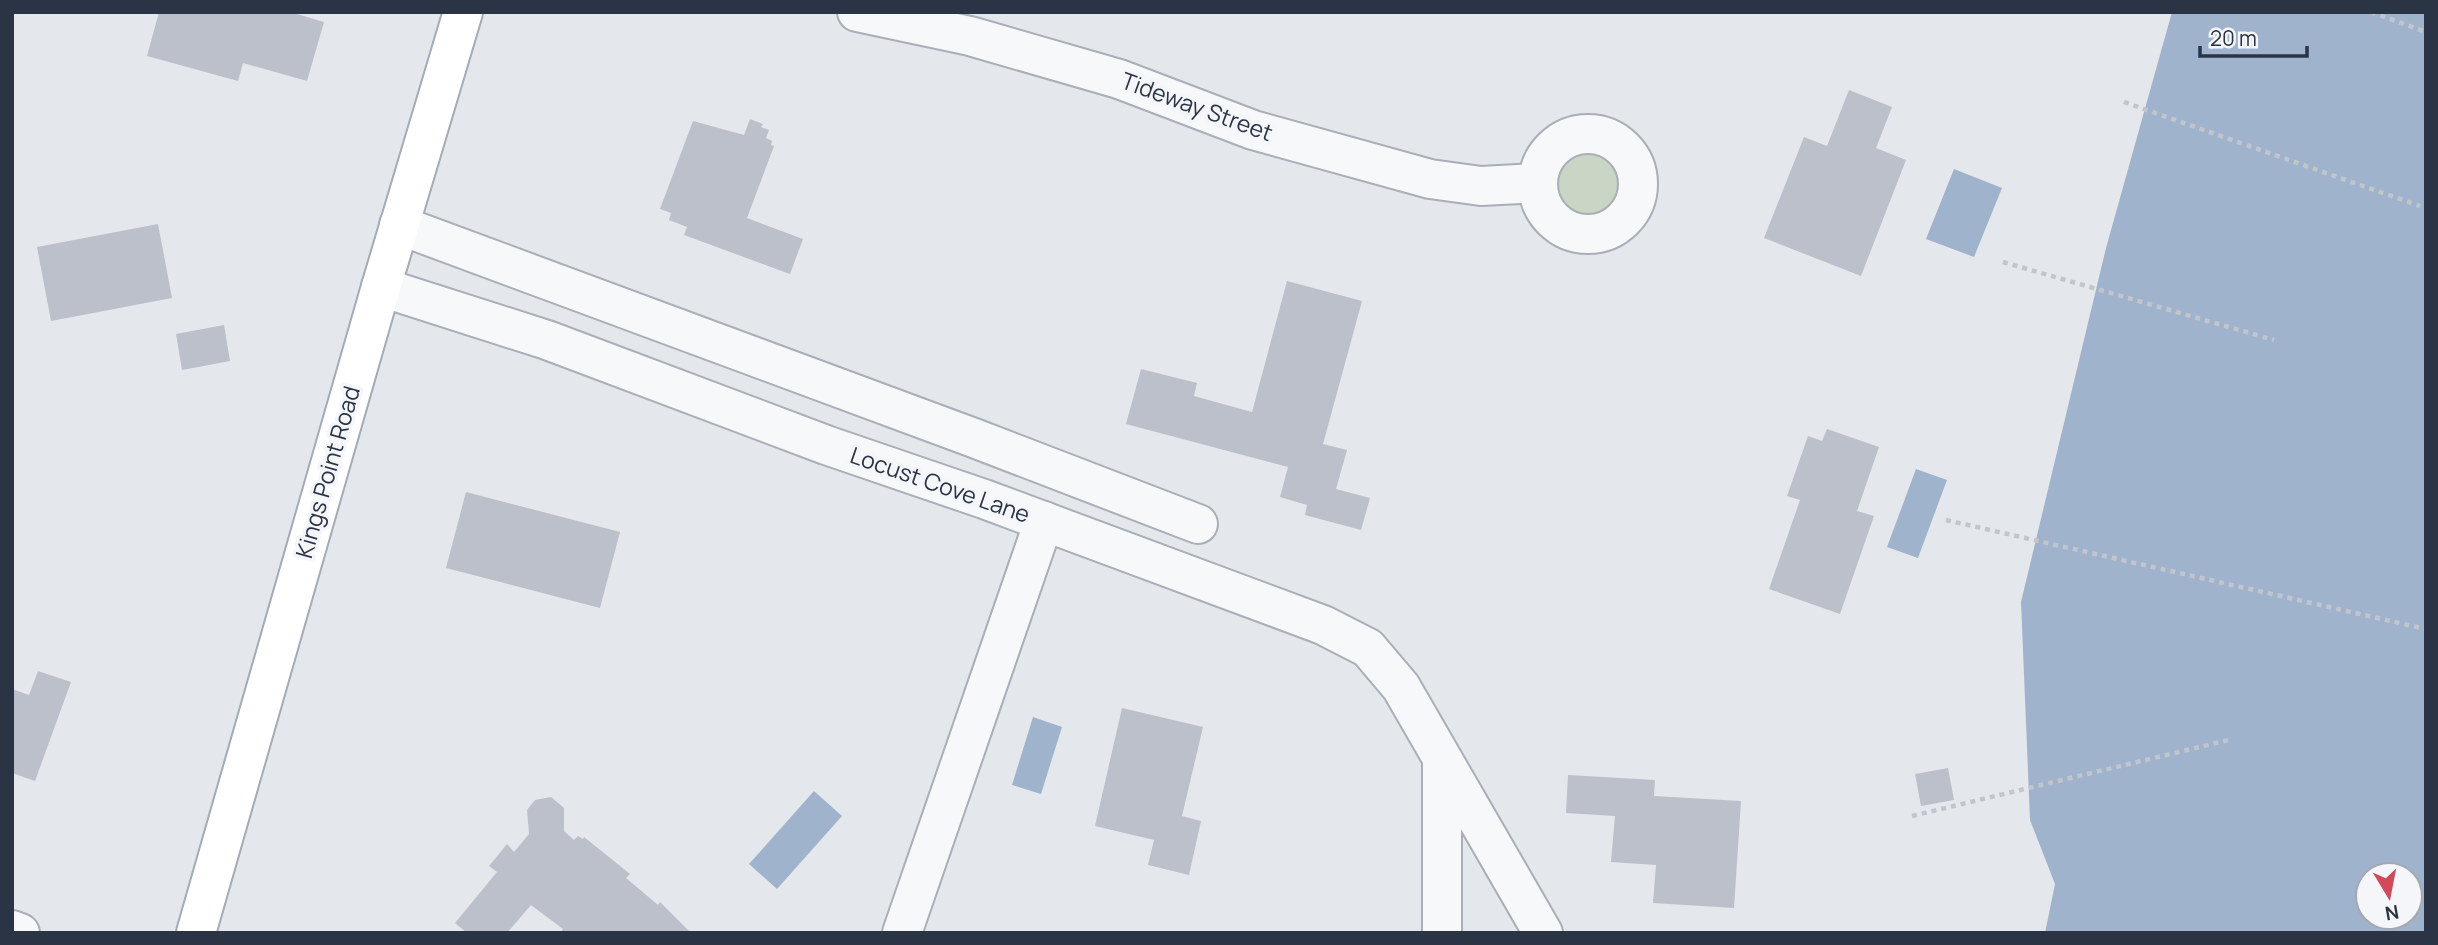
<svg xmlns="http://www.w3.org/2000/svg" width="2438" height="945" font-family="Manrope,sans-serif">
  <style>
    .green { fill: #c9d6c5 }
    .water { fill: #9fb4cc; fill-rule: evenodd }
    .building { fill: #bbc0ca }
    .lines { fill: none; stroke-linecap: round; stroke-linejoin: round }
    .minor-casing { stroke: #a9aeb7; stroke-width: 42 }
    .major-casing { stroke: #a3abb8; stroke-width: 42 }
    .path { stroke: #c2c5cb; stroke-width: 4.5; stroke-dasharray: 5 5; stroke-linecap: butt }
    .minor { stroke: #f7f8fa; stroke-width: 38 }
    .major { stroke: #fff; stroke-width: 38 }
    .labels { text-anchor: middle; stroke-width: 7; stroke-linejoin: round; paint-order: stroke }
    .street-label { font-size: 23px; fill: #2b3445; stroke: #f4f6f9 }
  </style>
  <rect width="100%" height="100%" fill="#e4e7ec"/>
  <!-- green -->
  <circle class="green" cx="1589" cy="184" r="33"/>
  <!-- water -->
  <g class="water">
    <path d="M2172 12H2426V933H2045L2055 884 2030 820 2021 602 2106 248ZM2368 875H2410V917H2368Z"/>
    <path d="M1954 169 2002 188 1974 257 1926 239Z"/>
    <path d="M1916 469 1947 480 1918 558 1887 547Z"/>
    <path d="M1033 717 1062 727 1041 794 1012 785Z"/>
    <path d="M814 791 842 816 777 889 749 864Z"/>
  </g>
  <!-- building -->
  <g class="building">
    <path d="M159 12H290L324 22 307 81 243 63 238 81 147 56Z"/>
    <path d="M1849 90 1892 107 1876 148 1906 160 1861 276 1764 238 1804 137 1827 146Z"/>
    <path d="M750 119 763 124 761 127 769 130 766 138 772 141 771 145 774 146 747 218 803 239 790 274 684 235 687 227 669 220 671 213 660 209 693 121 744 135Z"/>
    <path d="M158 224 172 298 51 321 37 247Z"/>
    <path d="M1287 281 1362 301 1323 444 1347 450 1336 489 1370 498 1361 530 1305 515 1307 505 1280 497 1288 467 1126 424 1141 369 1197 383 1194 396 1252 412Z"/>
    <path d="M224 325 230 361 182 370 176 334Z"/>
    <path d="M1827 429 1879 447 1857 511 1874 516 1840 614 1769 589 1800 500 1787 496 1808 436 1822 441Z"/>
    <path d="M466 492 620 532 600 608 446 568Z"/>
    <path d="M38 671 71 682 35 781 12 773V689L29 695Z"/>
    <path d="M1122 708 1203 727 1182 816 1201 821 1189 875 1148 865 1154 840 1095 826Z"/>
    <path d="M1948 768 1954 800 1921 806 1915 774Z"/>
    <path d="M1568 775 1655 780 1654 796 1741 801 1734 908 1653 903 1656 865 1611 862 1615 816 1566 813Z"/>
    <path d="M551 797 564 808V831L574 840 578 836 583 839 584 837 630 874 626 878 658 905 660 902 691 933H560L563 929 531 905 507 933H467L455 923 497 872 489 866 507 844 514 852 529 834 527 810 535 800Z"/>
  </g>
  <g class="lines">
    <defs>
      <g id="minor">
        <path d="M857 12 970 36 1119 79 1253 130 1430 179 1481 186 1538 183"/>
        <circle cx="1588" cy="184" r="50"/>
        <path d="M399 225 974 438 1198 524"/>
        <path d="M381 287 547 340 826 445 984 499 1323 625 1368 648 1401 687 1543 933"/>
        <path d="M12 930 20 933"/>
        <path d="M902 933 1044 521"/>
        <path d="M1442 933V762"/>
      </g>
      <path id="major" d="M196 933 381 287 463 12"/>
    </defs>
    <!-- minor casing -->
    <use href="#minor" class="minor-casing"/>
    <!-- major casing -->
    <use href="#major" class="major-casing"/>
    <!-- path -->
    <g class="path">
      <path d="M2371 12 2426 32"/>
      <path d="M2124 102 2420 206"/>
      <path d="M2003 262 2274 340"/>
      <path d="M1946 520 2426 629"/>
      <path d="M1912 816 2233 739"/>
    </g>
    <!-- minor -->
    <use href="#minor" class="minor"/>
    <!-- major -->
    <use href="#major" class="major"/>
  </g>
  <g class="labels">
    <!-- street labels -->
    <g class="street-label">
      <text transform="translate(1197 107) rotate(20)" y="8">Tideway Street</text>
      <text transform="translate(328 472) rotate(-74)" y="8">Kings Point Road</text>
      <text transform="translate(940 485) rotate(19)" y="8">Locust Cove Lane</text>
    </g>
  </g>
  <!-- border -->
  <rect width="2438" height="945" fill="none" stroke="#2b3445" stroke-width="28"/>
  <!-- north arrow -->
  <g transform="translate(2389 896) rotate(170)"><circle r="33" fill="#f4f6f9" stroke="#a4a8b1" stroke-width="2"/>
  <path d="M0-5L12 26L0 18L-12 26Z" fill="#d1495b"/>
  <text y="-10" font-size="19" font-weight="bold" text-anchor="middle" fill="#2b3445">N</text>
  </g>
  <!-- scale -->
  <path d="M2200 46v10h107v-10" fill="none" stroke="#2b3445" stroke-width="3.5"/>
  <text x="2210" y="46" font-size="21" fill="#2b3445" stroke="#f4f6f9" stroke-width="5" paint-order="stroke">20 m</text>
</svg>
